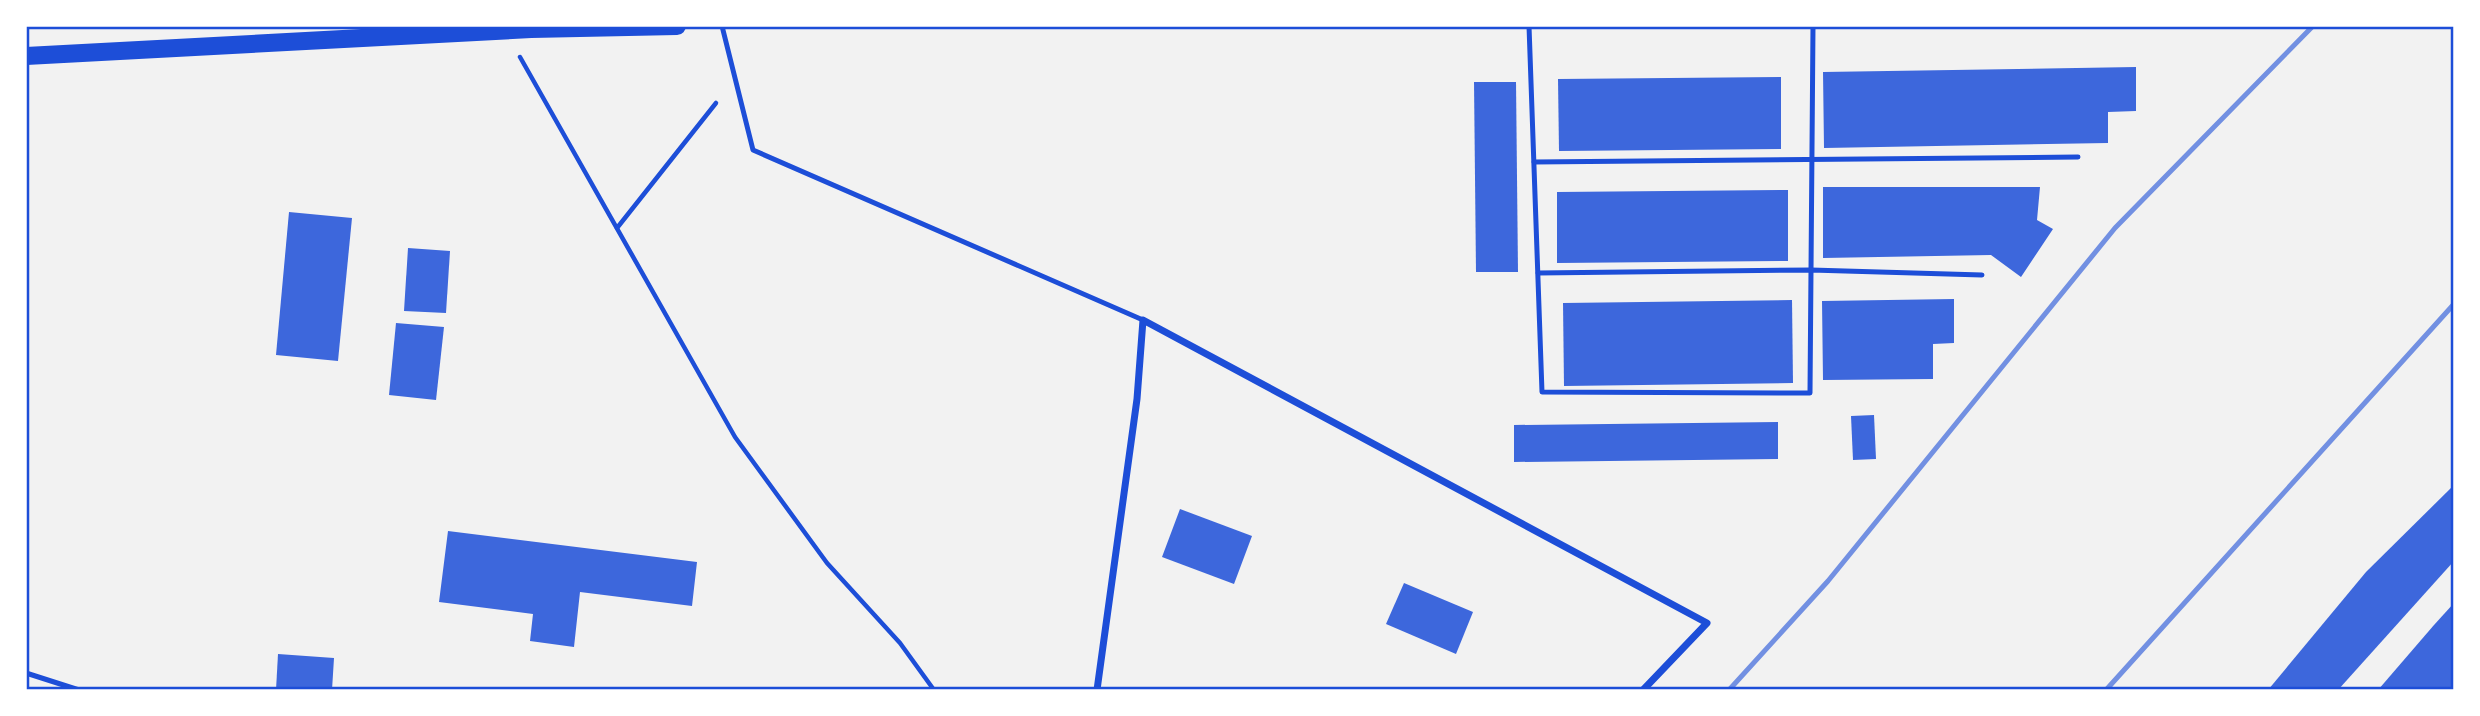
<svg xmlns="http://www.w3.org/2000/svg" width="2480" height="716" font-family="'PT Sans',sans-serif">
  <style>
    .building { fill: #3d67dc }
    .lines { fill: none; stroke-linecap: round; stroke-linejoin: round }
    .path { stroke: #1d4ed8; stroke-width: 4.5 }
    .service { stroke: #1d4ed8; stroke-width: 5 }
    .minor { stroke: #1d4ed8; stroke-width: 7 }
    .primary { stroke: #1d4ed8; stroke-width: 18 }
    .rail { stroke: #7290e2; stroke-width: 5 }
    .neatline { fill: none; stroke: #1d4ed8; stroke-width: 2.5 }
  </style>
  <rect width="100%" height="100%" fill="#f2f2f2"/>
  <!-- building -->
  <g class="building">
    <path d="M2136 67V111L2108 112V143L1824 148 1823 72Z"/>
    <path d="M1781 77V149L1559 151 1558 79Z"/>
    <path d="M1474 82H1516L1518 272H1476Z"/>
    <path d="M1823 187H2040L2037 220 2053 229 2021 277 1991 255 1823 258Z"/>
    <path d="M1788 190V261L1557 263V192Z"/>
    <path d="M289 212 352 218 338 361 276 355Z"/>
    <path d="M408 248 450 251 446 313 404 311Z"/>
    <path d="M1954 299V343L1933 344V379L1823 380 1822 301Z"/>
    <path d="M1792 300 1793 383 1564 386 1563 303Z"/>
    <path d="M396 323 444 327 436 400 389 395Z"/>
    <path d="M1874 415 1876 459 1853 460 1851 416Z"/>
    <path d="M1778 422V459L1514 462V425Z"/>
    <path d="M2454 485V561L2338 690H2268L2366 572Z"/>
    <path d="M1180 509 1252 536 1234 584 1162 557Z"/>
    <path d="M448 531 697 562 692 606 580 592 574 647 530 641 533 614 439 602Z"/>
    <path d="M1404 583 1473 612 1456 654 1386 624Z"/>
    <path d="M2454 603V690H2378L2434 625Z"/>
    <path d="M278 654 334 658 332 690H276Z"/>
  </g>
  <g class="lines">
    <!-- path -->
    <g class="path">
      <path d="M520 57 735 437 827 563 900 643 934 690"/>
      <path d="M617 228 716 103"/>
    </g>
    <!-- service -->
    <g class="service">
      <path d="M722 26 753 150 1143 320"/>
      <path d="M1529 26 1542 392 1810 393 1813 26"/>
      <path d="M1534 162 2078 157"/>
      <path d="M1538 273 1811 270 1982 275"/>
      <path d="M26 673 79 690"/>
    </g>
    <!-- minor -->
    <path class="minor" d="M1097 690 1137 399 1143 320 1707 623 1643 690"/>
    <!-- primary -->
    <path class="primary" d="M26 56 531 29 677 26"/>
    <!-- rail -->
    <g class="rail">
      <path d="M1729 690 1828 581 2115 228 2313 26"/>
      <path d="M2106 690 2454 304"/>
    </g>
  </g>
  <!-- border -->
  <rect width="2480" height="716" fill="none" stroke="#ffffff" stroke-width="56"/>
  <rect x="28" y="28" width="2424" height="660" class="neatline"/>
</svg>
